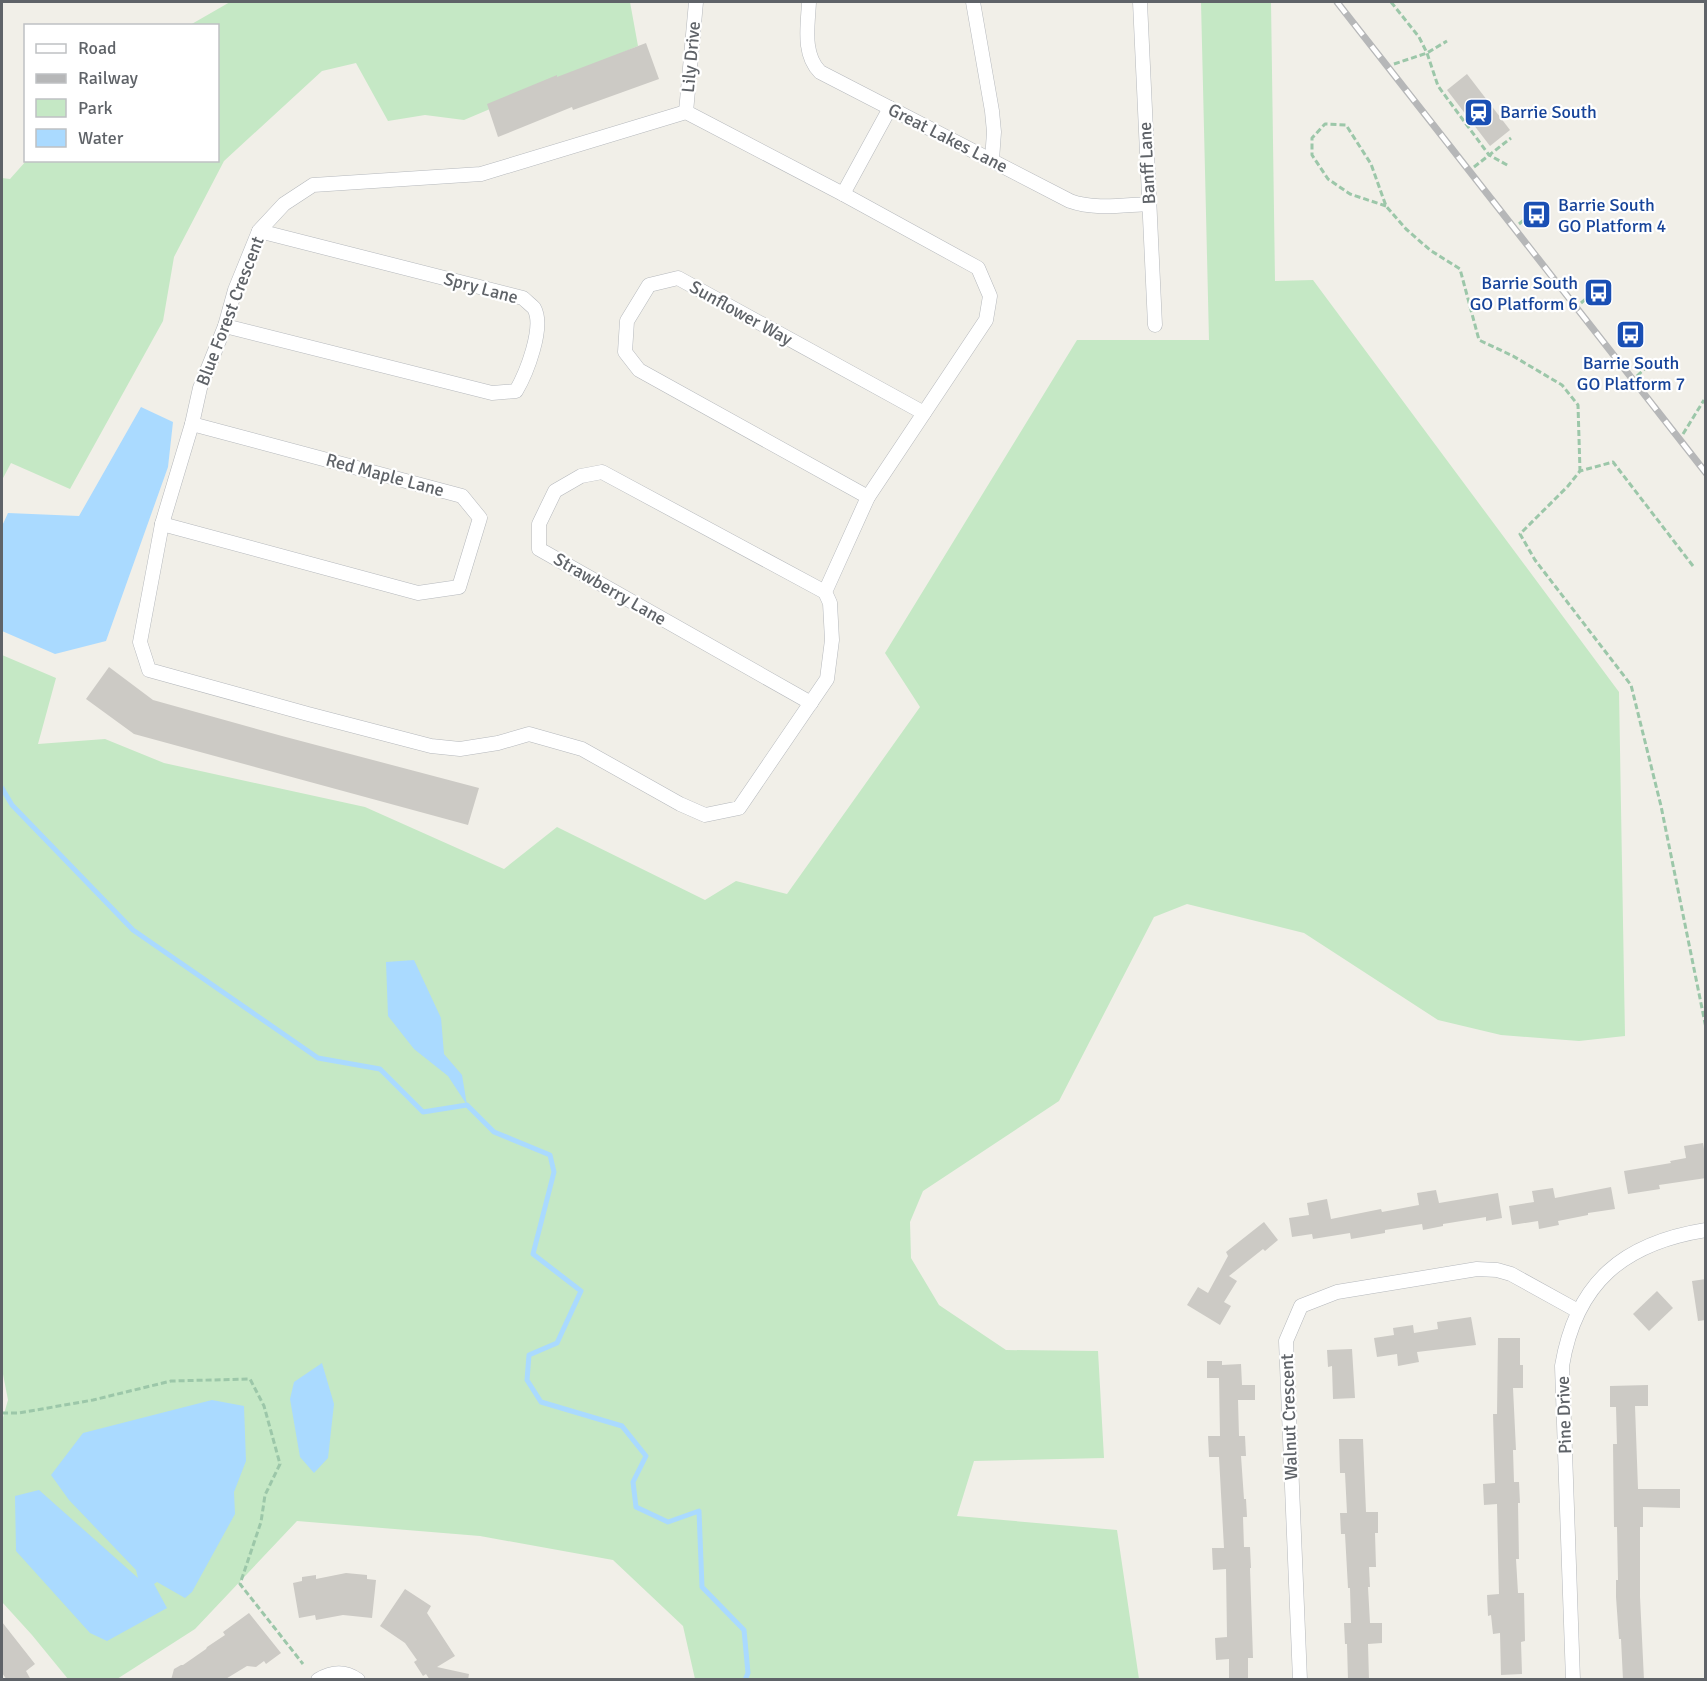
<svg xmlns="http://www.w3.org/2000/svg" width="1707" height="1681" font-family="Signika,sans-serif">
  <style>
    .green { fill: #c5e8c5 }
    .water { fill: #aadaff }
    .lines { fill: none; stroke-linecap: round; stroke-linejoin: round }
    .stream { stroke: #aadaff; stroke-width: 5 }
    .building { fill: #cccac5 }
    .street-casing { stroke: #b5b8bc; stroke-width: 15 }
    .path { stroke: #9cc7a9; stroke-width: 3; stroke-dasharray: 6 3; stroke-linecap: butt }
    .street { stroke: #fff; stroke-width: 14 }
    .rail-casing { stroke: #b6b7b8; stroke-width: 7 }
    .rail { stroke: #fff; stroke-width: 4.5; stroke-dasharray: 14; stroke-linecap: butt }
    .labels { text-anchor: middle; stroke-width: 4.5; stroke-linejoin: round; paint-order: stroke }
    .street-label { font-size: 18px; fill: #5f6368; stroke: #fff }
    .transit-label { font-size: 18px; fill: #164399; stroke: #fff; text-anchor: start }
  </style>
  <rect width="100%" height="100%" fill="#f1efe8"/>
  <!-- green -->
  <g class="green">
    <path d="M230 2H630L638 46 464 120 425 115 388 121 356 63 322 71 224 161 174 257 163 321 70 489 11 463 2 480V178L10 179 26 161 218 160V26L190 25Z"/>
    <path d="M1201 2H1271L1275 281 1313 280 1619 692 1625 1036 1579 1041 1501 1035 1438 1020 1304 933 1187 904 1154 917 1059 1101 923 1191 910 1222 911 1258 939 1305 1006 1350 1098 1351 1104 1458 974 1461 957 1516 1117 1530 1139 1679H695L683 1626 613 1560 480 1536 297 1521 195 1629 117 1679H68L32 1635 2 1602V1421L8 1400 2 1369V655L56 678 38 744 105 739 164 763 365 807 504 869 557 827 705 900 736 881 787 894 920 707 885 653 1077 340H1209Z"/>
  </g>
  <!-- water -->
  <g class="water">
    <path d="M141 407 173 422 168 467 106 641 55 654 2 631V526L8 513 79 516Z"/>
    <path d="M414 960 441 1018 444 1054 462 1075 467 1105 448 1076 414 1049 388 1016 386 962Z"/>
    <path d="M322 1363 334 1404 328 1458 314 1473 300 1457 290 1399 294 1382Z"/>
    <path d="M212 1400 244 1406 246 1461 234 1492 235 1514 192 1592 185 1598 157 1582 154 1584 167 1608 107 1641 90 1633 16 1551 15 1496 39 1490 138 1578 136 1570 69 1500 51 1475 83 1433Z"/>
  </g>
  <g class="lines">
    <!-- stream -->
    <path class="stream" d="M2 788 12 805 133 930 318 1058 380 1069 423 1112 467 1105 494 1132 550 1155 554 1172 533 1254 581 1291 557 1343 529 1355 527 1380 541 1402 622 1426 646 1456 633 1482 636 1507 668 1522 699 1511 702 1587 744 1630 748 1673 745 1680"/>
  </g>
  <!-- building -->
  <g class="building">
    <path d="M646 43 659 79 573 110 572 107 498 137 487 104 557 75V77Z"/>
    <path d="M1467 74 1510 130 1490 146 1447 90Z"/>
    <path d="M109 667 153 700 282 736 479 788 468 825 134 734 86 699Z"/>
    <path d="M1703 1143 1706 1161V1178L1659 1185 1660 1189 1628 1194 1624 1171 1671 1163 1670 1161 1686 1158 1684 1146Z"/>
    <path d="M1611 1187 1615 1209 1588 1213V1215L1558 1221 1559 1225 1539 1229 1538 1221 1512 1225 1509 1206 1534 1202 1532 1191 1553 1188 1555 1198Z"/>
    <path d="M1436 1190 1439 1203 1498 1193 1502 1218 1486 1221V1217L1443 1224V1226L1423 1230 1422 1224 1385 1230V1233L1351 1239 1350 1233 1313 1239 1312 1234 1292 1237 1289 1218 1309 1215 1307 1203 1327 1199 1331 1219 1381 1209 1382 1212 1419 1205 1417 1193Z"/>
    <path d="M1264 1222 1278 1240 1265 1251 1263 1249 1229 1276 1237 1281 1224 1302 1231 1306 1220 1325 1187 1305 1198 1287 1208 1293 1228 1256 1226 1252Z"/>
    <path d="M1706 1279V1320L1698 1321 1692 1281Z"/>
    <path d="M1657 1291 1673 1308 1649 1331 1633 1314Z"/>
    <path d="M1471 1317 1476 1345 1417 1352 1419 1362 1398 1366 1397 1354 1377 1357 1374 1338 1394 1335 1393 1328 1413 1325 1414 1333 1438 1329 1437 1322Z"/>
    <path d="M1498 1338H1520V1365H1523V1388H1513L1516 1450H1513L1514 1482H1519L1520 1503H1518L1519 1559H1516L1518 1593H1524L1525 1641 1521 1642 1522 1674 1501 1675 1500 1633 1493 1634 1491 1615 1488 1616 1487 1595 1499 1594 1497 1504 1484 1505 1483 1484 1495 1483 1493 1414H1497Z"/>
    <path d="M1352 1349 1355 1398 1333 1399 1332 1366 1328 1367 1327 1350Z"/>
    <path d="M1207 1361H1222V1365L1241 1364 1242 1385H1255V1400H1238L1239 1436H1245L1246 1456H1241L1244 1499H1246L1247 1517H1243L1244 1547H1250L1251 1568H1250L1253 1658H1248V1678L1229 1679V1659L1216 1660 1215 1638 1227 1637 1226 1569 1213 1570 1212 1548H1224L1219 1457H1209L1208 1436H1220L1219 1378H1207Z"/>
    <path d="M1648 1385V1406H1635L1638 1489H1680V1508L1643 1507V1527H1640V1597L1644 1680H1623L1621 1639H1619L1616 1597V1580H1618L1617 1527H1614L1613 1444H1617L1616 1407H1610V1386Z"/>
    <path d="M1339 1439H1363L1366 1512H1378V1533H1375L1376 1567H1369L1370 1587H1368L1370 1623H1382V1643L1368 1644 1369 1680H1348L1347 1644H1345L1344 1623H1351L1350 1588H1348L1345 1534H1341L1340 1513H1347L1345 1473H1340Z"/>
    <path d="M346 1573 367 1575V1579L376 1580 372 1618 343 1615 316 1620 315 1615 299 1618 293 1583 302 1581V1577L316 1575V1579Z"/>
    <path d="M405 1589 431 1606 427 1613 455 1656 437 1667 469 1674 468 1680H430L426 1674 423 1676 414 1662 417 1660 405 1643 380 1626Z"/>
    <path d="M249 1613 281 1653 266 1664 264 1661 256 1667 247 1666 224 1680H171L174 1669 181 1665H183L206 1649 207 1647 225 1635 223 1632Z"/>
    <path d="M2 1622 35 1664 26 1671 31 1680H7L2 1673Z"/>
  </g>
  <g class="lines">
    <defs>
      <g id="street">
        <path d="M809 2C808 25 802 54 820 72L1070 201C1095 210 1123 205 1149 204"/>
        <path d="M973 2 992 111 994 132 992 160"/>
        <path d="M1140 2 1155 325"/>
        <path d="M686 112 843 194 978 268 990 296 986 320 868 497 825 592 830 603 832 640 827 679 739 808 705 815 680 804 582 749 529 734 498 743 460 749 431 746 308 714 149 670 140 642 162 524 192 424 200 388 225 326 235 290 259 231 284 204 313 185 481 174Z"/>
        <path d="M686 112 696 2"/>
        <path d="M843 194 890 108"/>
        <path d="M225 326 492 393 516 391C526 374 545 327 534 308 531 305 526 301 523 298L259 231"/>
        <path d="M868 497 639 370 625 352 627 321 649 285 678 278 924 413"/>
        <path d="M162 524 418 593 459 587 480 518 462 496 192 424"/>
        <path d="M811 703 539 549V524L555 491 581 476 602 472 825 592"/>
        <path d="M318 1680C331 1672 344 1670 358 1680"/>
        <path d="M1300 1680 1286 1341 1301 1306 1337 1292 1477 1269 1497 1270 1511 1274 1578 1311"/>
        <path d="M1573 1680 1562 1366C1576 1282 1624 1243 1706 1230"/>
      </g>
    </defs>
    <!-- street casing -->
    <use href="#street" class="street-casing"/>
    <!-- path -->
    <g class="path">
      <path d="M1391 2 1419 37 1427 53 1438 86 1489 155 1509 166"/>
      <path d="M1394 64 1427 53 1447 41"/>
      <path d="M1474 167 1511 138"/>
      <path d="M1386 206 1350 194 1328 179 1312 155V138L1325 124 1346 125 1371 164 1386 206 1406 229 1430 250 1460 269 1479 340 1513 356 1562 385 1578 405 1580 471"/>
      <path d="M1519 224 1536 210"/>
      <path d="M1581 303 1596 290"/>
      <path d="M1637 376 1653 361"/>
      <path d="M1683 434 1704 400"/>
      <path d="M1693 566 1613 462 1580 471 1568 486 1520 534 1535 560 1631 685 1661 806 1706 1028"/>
      <path d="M2 1413H19L93 1400 171 1381 250 1379 264 1406 280 1464 265 1495 261 1522 240 1584 303 1664"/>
    </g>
    <!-- street -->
    <use href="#street" class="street"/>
    <defs>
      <path id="rail" d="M1337 2 1706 473"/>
    </defs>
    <!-- rail casing -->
    <use href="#rail" class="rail-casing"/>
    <!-- rail -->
    <use href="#rail" class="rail"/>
  </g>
  <!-- icons -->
  <defs>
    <symbol id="station-square" viewBox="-11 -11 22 22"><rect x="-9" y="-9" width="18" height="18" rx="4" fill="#1a4fb4" stroke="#fff"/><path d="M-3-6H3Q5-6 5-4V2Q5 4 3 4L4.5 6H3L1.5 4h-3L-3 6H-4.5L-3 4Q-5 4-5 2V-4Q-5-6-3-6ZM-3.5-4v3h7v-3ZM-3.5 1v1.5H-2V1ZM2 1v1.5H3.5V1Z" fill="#fff"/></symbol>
    <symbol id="bus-square" viewBox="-11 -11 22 22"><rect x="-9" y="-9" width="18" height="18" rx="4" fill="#1a4fb4" stroke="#fff"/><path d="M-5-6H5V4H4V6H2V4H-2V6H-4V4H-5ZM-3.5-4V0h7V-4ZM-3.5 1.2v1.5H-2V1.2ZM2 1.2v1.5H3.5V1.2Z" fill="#fff"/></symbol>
  </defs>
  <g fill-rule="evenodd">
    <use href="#station-square" x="1462" y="96" width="33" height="33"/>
    <use href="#bus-square" x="1520" y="198" width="33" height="33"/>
    <use href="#bus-square" x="1582" y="276" width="33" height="33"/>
    <use href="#bus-square" x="1614" y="318" width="33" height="33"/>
  </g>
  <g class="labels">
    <!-- street labels -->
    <g class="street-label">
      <text transform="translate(691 57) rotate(-85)" y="6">Lily Drive</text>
      <text transform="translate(948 138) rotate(27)" y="6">Great Lakes Lane</text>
      <text transform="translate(1147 163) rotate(-93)" y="6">Banff Lane</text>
      <text transform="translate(481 288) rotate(15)" y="6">Spry Lane</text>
      <text transform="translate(230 311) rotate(-69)" y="6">Blue Forest Crescent</text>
      <text transform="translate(741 313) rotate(29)" y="6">Sunflower Way</text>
      <text transform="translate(385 475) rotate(15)" y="6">Red Maple Lane</text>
      <text transform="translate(610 589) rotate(30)" y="6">Strawberry Lane</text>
      <text transform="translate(1564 1415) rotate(-92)" y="6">Pine Drive</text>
      <text transform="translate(1289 1417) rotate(-92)" y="6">Walnut Crescent</text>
    </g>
    <!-- transit labels -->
    <g class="transit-label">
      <text x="1500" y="118">Barrie South</text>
      <text x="1558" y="211">Barrie South<tspan x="1558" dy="21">GO Platform 4</tspan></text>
      <text x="1578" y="289" text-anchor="end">Barrie South<tspan x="1578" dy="21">GO Platform 6</tspan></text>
      <text x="1631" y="369" text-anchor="middle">Barrie South<tspan x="1631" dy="21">GO Platform 7</tspan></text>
    </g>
  </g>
  <!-- border -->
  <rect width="1707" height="1681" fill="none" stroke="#5f6368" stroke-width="6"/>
  <!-- legend -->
  <rect x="24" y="24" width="195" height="138" fill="#ffffff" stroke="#bfc1c3" stroke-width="1.5"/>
  <rect x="36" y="44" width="30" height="9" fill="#ffffff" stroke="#bfc1c3" stroke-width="1.5"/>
  <text x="78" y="54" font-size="18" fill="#5f6368">Road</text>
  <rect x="36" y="74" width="30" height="9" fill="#b6b7b8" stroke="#bfc1c3" stroke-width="1.5"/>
  <text x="78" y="84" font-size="18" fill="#5f6368">Railway</text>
  <rect x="36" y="99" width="30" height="18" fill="#c5e8c5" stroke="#bfc1c3" stroke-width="1.5"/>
  <text x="78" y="114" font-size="18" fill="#5f6368">Park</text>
  <rect x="36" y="129" width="30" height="18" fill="#aadaff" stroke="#bfc1c3" stroke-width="1.5"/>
  <text x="78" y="144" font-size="18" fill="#5f6368">Water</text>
</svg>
